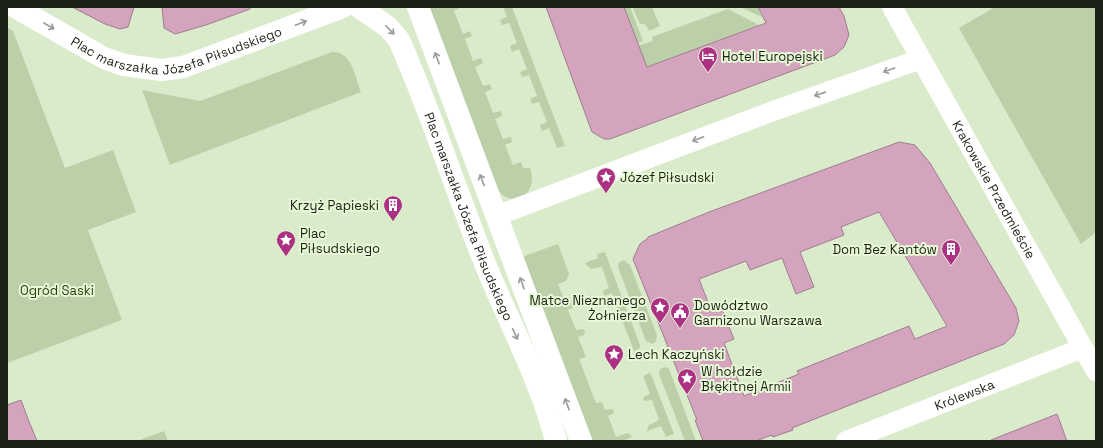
<svg xmlns="http://www.w3.org/2000/svg" width="1103" height="448" font-family="'Space Grotesk',sans-serif">
  <style>
    .green { fill: #bbd0a9 }
    .building { fill: #d4a3be; stroke: #9f7e90; fill-rule: evenodd }
    .lines { fill: none; stroke-linecap: round; stroke-linejoin: round }
    .minor { stroke: #fff; stroke-width: 20 }
    .tertiary { stroke: #fff; stroke-width: 22 }
    .oneway { stroke: #989b96 }
    .labels { text-anchor: middle; stroke-width: 4; stroke-linejoin: round; paint-order: stroke }
    .street-label { font-size: 13px; fill: #1b2115; stroke: #e7f8d7 }
    .poi-label { font-size: 13px; fill: #1b2115; stroke: #e7f8d7; text-anchor: start }
    .park-label { font-size: 13px; fill: #2c4211; stroke: #e7f8d7 }
  </style>
  <rect width="100%" height="100%" fill="#d9ebca"/>
  <!-- green -->
  <g class="green">
    <path d="M429 7H461L454 11 463 34 470 31 472 36 465 39 473 61 481 58 483 63 475 67 483 86 490 84 492 89 485 92 493 113 501 111 502 116 495 119 503 139 511 137 512 142 505 145 513 165 521 162 523 168H530C539 194 513 210 498 190Z"/>
    <path d="M503 7H512L565 146 557 148 549 128 542 131 540 125 547 122 539 102 532 104 530 99 537 96 529 75 522 77 520 72 527 69 519 49 512 52 510 46 517 43 509 23 502 25 500 20 507 17Z"/>
    <path d="M624 7H630L643 41 630 46 629 42 636 39Z"/>
    <path d="M652 7 660 26 649 31 645 24H640L633 8Z"/>
    <path d="M740 7H758L762 17Z"/>
    <path d="M995 7H1096V232L1081 244 959 28Z"/>
    <path d="M728 9 759 25 631 73 626 71 640 45 653 41 652 37Z"/>
    <path d="M7 27 13 31 65 168 113 150 136 212 88 230 122 320 7 363Z"/>
    <path d="M332 52C352 51 355 77 361 92L170 165 142 90 200 101Z"/>
    <path d="M558 244 569 274 566 281 558 284 566 304 572 302 574 304 573 308 568 310 576 330 583 329 585 332 584 335 578 337 586 357 579 359 596 403 602 402 605 410 613 409 614 413 608 416 616 437 628 433 632 437 622 441H593L522 257Z"/>
    <path d="M605 252 640 345V348L634 351 622 320 616 322 613 321 614 317 620 314 612 293 605 296 603 293 604 290 609 288 602 267 591 269 585 263 598 258 597 254Z"/>
    <path d="M624 260 630 265 657 335 656 341 653 344 646 341 618 267 619 262Z"/>
    <path d="M665 367 669 369 696 441H685L659 374 660 369Z"/>
    <path d="M649 373 651 374 674 434 666 437 661 426 647 431V430L649 425 659 420 652 400 645 401 643 398 645 396 650 394 643 376Z"/>
    <path d="M164 431 168 441H137Z"/>
  </g>
  <!-- building -->
  <g class="building">
    <path d="M72 7H134L128 27 120 29 105 24Z"/>
    <path d="M162 7H250V9L206 25 175 34 164 28Z"/>
    <path d="M546 7H624L647 67 766 23 758 7H839L844 16 849 35 844 47 835 55 610 139H604L592 132Z"/>
    <path d="M899 142 915 145 930 163 1016 308 1019 321 1014 335 1004 344 792 428 793 430 773 437 772 435 756 441H703L695 420H697L633 259 640 244 648 238V237L709 212ZM879 212 947 326 915 339 909 326 797 371 799 374 744 396 724 343 734 339 721 307 711 310 699 279 746 261 750 270 782 258 796 294 814 287 800 252 844 235 841 227Z"/>
    <path d="M21 400 28 419 37 441H7V405Z"/>
    <path d="M1057 414 1067 441H992L991 440Z"/>
  </g>
  <g class="lines">
    <!-- minor -->
    <g class="minor">
      <path id="s1" d="M892 7 1096 371"/>
      <path d="M496 216 776 110 921 59"/>
      <path id="s2" d="M846 441 1083 348"/>
    </g>
    <!-- tertiary -->
    <g class="tertiary">
      <path id="s3" d="M15 7 104 58 124 65 161 70 183 67 343 7"/>
      <path id="s4" d="M359 7 388 27 399 40C431 112 455 188 484 261 508 321 540 378 556 441"/>
      <path d="M418 7 581 441"/>
    </g>
  </g>
  <!-- one-way arrows -->
  <defs><path id="oneway-shaft" d="M-6 0H5M1.5-3L5.5 0L1.5 3" fill="none" stroke-width="1.6" stroke-linecap="round" stroke-linejoin="round"/></defs>
  <g class="oneway">
    <use href="#oneway-shaft" transform="translate(301 23) rotate(-21)"/>
    <use href="#oneway-shaft" transform="translate(49 26) rotate(30)"/>
    <use href="#oneway-shaft" transform="translate(390 30) rotate(46)"/>
    <use href="#oneway-shaft" transform="translate(437 58) rotate(-110)"/>
    <use href="#oneway-shaft" transform="translate(889 70) rotate(160)"/>
    <use href="#oneway-shaft" transform="translate(820 94) rotate(161)"/>
    <use href="#oneway-shaft" transform="translate(698 139) rotate(159)"/>
    <use href="#oneway-shaft" transform="translate(482 180) rotate(-111)"/>
    <use href="#oneway-shaft" transform="translate(522 283) rotate(-110)"/>
    <use href="#oneway-shaft" transform="translate(515 334) rotate(66)"/>
    <use href="#oneway-shaft" transform="translate(567 404) rotate(-110)"/>
  </g>
  <!-- icons -->
  <defs>
    <symbol id="hotel-pin" viewBox="-11 -11 22 30"><path d="M0 17L-7.5 6A9.5 9.5 0 1 1 7.5 6Z" fill="#ad3183" stroke="#e7f8d7"/><path d="M-6-4.5h1.5V1H6V5H4.5V3h-9V5H-6ZM-4 0a1.8 1.8 0 1 1 3.6 0ZM.5 0V-2.5h3Q6-2.5 6 0Z" fill="#fff"/></symbol>
    <symbol id="sight-pin" viewBox="-11 -11 22 30"><path d="M0 17L-7.5 6A9.5 9.5 0 1 1 7.5 6Z" fill="#ad3183" stroke="#e7f8d7"/><path d="M0-6L1.8-2.2L6-1.7L2.9 1.2L3.7 5.4L0 3.3L-3.7 5.4L-2.9 1.2L-6-1.7L-1.8-2.2Z" fill="#fff"/></symbol>
    <symbol id="building-pin" viewBox="-11 -11 22 30"><path d="M0 17L-7.5 6A9.5 9.5 0 1 1 7.5 6Z" fill="#ad3183" stroke="#e7f8d7"/><path d="M-4-6H4V6H1V3H-1V6H-4ZM-2.5-4.3h1.7v1.8h-1.7ZM.8-4.3h1.7v1.8H.8ZM-2.5-1h1.7V.8h-1.7ZM.8-1h1.7V.8H.8Z" fill="#fff"/></symbol>
    <symbol id="civic-pin" viewBox="-11 -11 22 30"><path d="M0 17L-7.5 6A9.5 9.5 0 1 1 7.5 6Z" fill="#ad3183" stroke="#e7f8d7"/><path d="M-.6-6.5H3V-4.5H.6V-3L4-1V1h2V6H-6V1h2V-1L-.6-3ZM-1.2 2.5V6h2.4V2.5Z" fill="#fff"/></symbol>
  </defs>
  <g fill-rule="evenodd">
    <use href="#hotel-pin" x="697" y="45" width="22" height="30"/>
    <use href="#sight-pin" x="595" y="166" width="22" height="30"/>
    <use href="#building-pin" x="382" y="194" width="22" height="30"/>
    <use href="#sight-pin" x="275" y="229" width="22" height="30"/>
    <use href="#building-pin" x="940" y="238" width="22" height="30"/>
    <use href="#sight-pin" x="649" y="296" width="22" height="30"/>
    <use href="#civic-pin" x="669" y="301" width="22" height="30"/>
    <use href="#sight-pin" x="603" y="343" width="22" height="30"/>
    <use href="#sight-pin" x="676" y="367" width="22" height="30"/>
  </g>
  <g class="labels">
    <!-- street labels -->
    <g class="street-label">
      <text dy="5" stroke="none"><textPath href="#s3" startOffset="177">Plac marszałka Józefa Piłsudskiego</textPath></text>
      <text dy="5" stroke="none"><textPath href="#s1" startOffset="209">Krakowskie Przedmieście</textPath></text>
      <text dy="5" stroke="none"><textPath href="#s4" startOffset="242">Plac marszałka Józefa Piłsudskiego</textPath></text>
      <text dy="5" stroke="none"><textPath href="#s2" startOffset="127">Królewska</textPath></text>
    </g>
    <!-- poi labels -->
    <g class="poi-label">
      <text x="722" y="61">Hotel Europejski</text>
      <text x="620" y="182">Józef Piłsudski</text>
      <text x="379" y="210" text-anchor="end">Krzyż Papieski</text>
      <text x="300" y="238">Plac<tspan x="300" dy="15">Piłsudskiego</tspan></text>
      <text x="937" y="254" text-anchor="end">Dom Bez Kantów</text>
      <text x="646" y="305" text-anchor="end">Matce Nieznanego<tspan x="646" dy="15">Żołnierza</tspan></text>
      <text x="694" y="310">Dowództwo<tspan x="694" dy="15">Garnizonu Warszawa</tspan></text>
      <text x="628" y="359">Lech Kaczyński</text>
      <text x="701" y="376">W hołdzie<tspan x="701" dy="15">Błękitnej Armii</tspan></text>
    </g>
    <!-- park labels -->
    <g class="park-label">
      <text x="57" y="295">Ogród Saski</text>
    </g>
  </g>
  <!-- border -->
  <rect width="1103" height="448" fill="none" stroke="#1b2115" stroke-width="16"/>
</svg>
